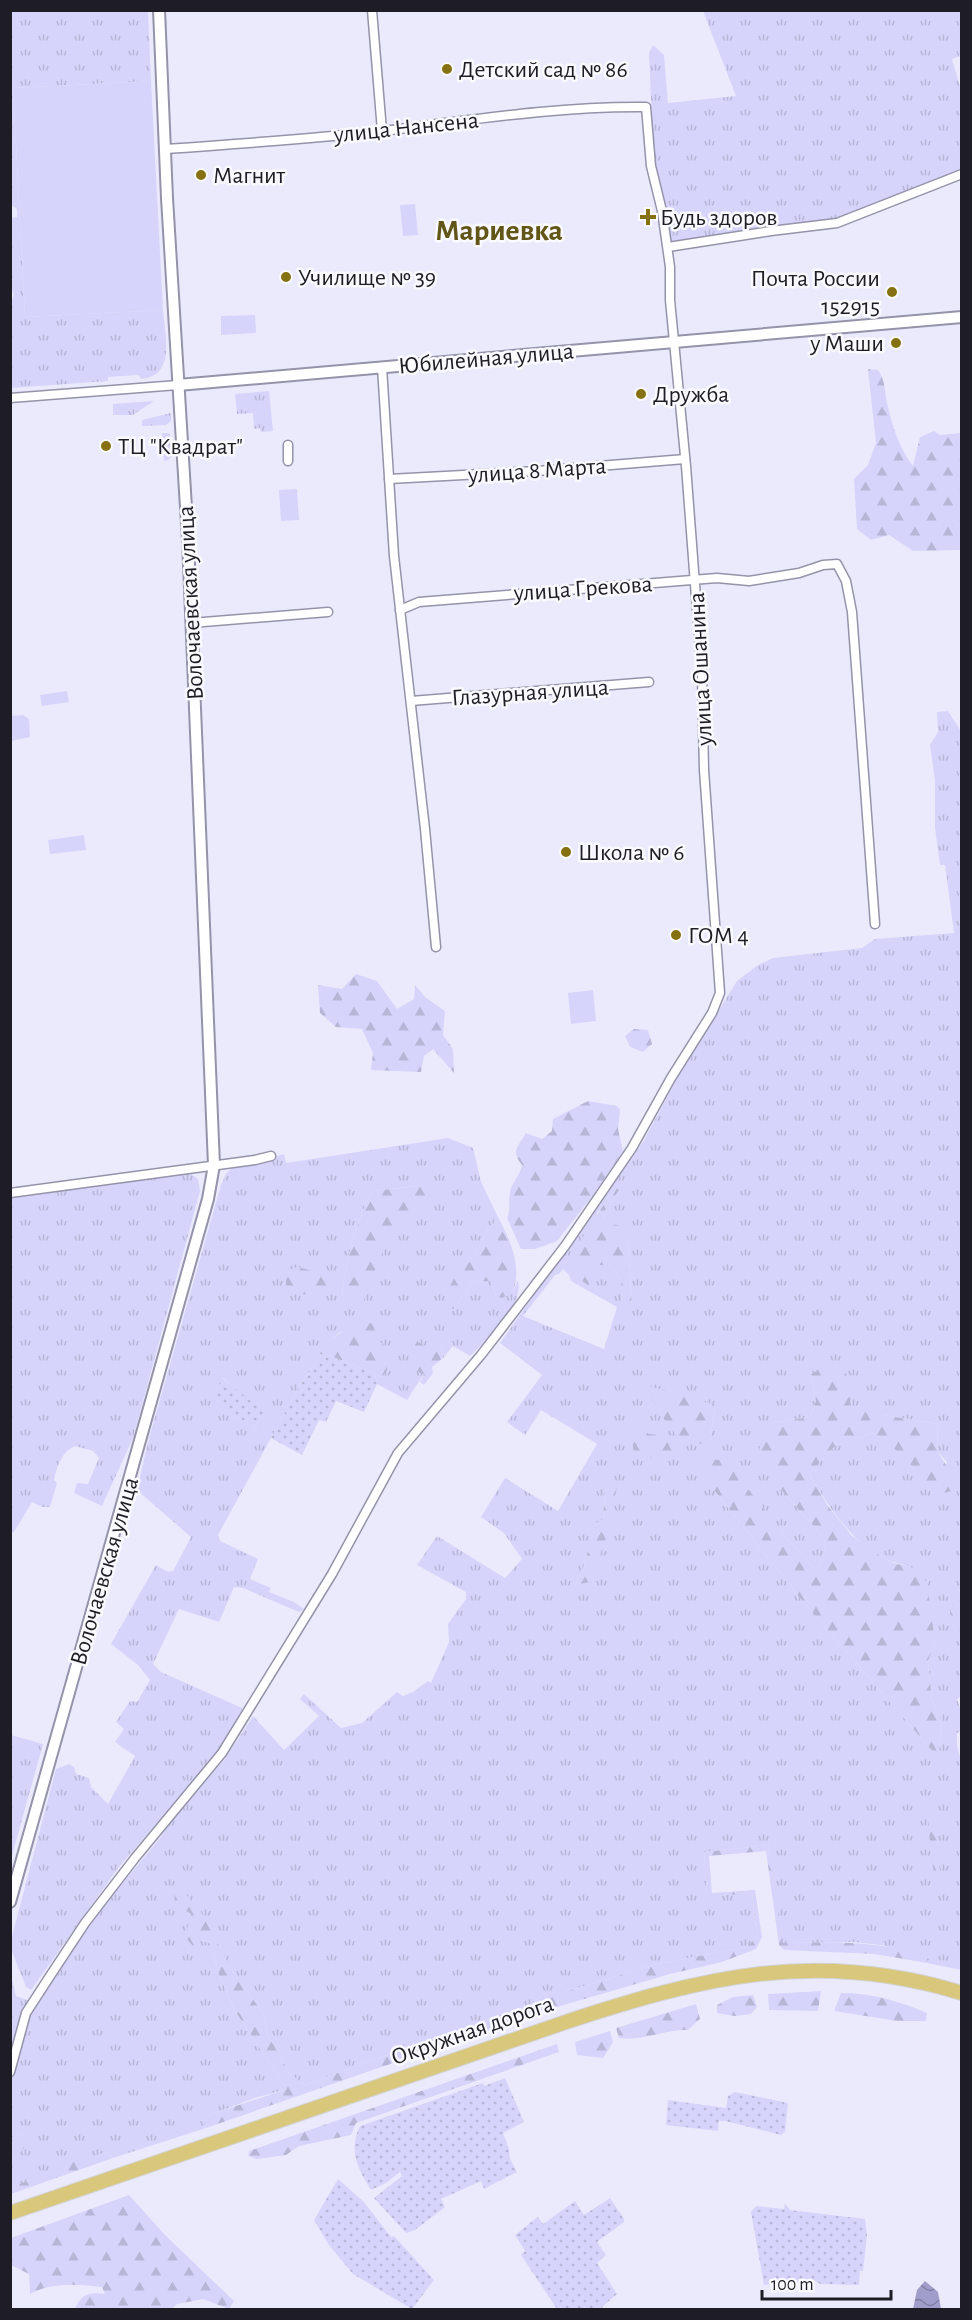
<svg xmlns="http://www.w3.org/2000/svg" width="972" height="2320" font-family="'Alegreya Sans',sans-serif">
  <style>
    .grass { fill: url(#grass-tufts); fill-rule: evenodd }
    .forest { fill: url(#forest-firs) }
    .park { fill: #d6d4fa }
    .garden { fill: url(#garden-dots) }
    .water { fill: url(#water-waves) }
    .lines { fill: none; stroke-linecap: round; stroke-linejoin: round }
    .minor-casing { stroke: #9493a9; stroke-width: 11 }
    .tertiary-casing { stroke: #9493a9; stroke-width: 14 }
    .primary-casing { stroke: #d2d2d3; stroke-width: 16 }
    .minor { stroke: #fff; stroke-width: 8 }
    .tertiary { stroke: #fff; stroke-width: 10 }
    .primary { stroke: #d9c87c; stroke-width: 14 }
    .poi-dot { fill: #857111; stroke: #f9f9fe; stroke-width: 2 }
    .labels { text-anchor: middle; stroke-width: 5; stroke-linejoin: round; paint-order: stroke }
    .poi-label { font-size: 24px; fill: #1e1d25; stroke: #f9f9fe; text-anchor: start }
    .street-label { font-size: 24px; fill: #1e1d25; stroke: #f9f9fe }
    .district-label { font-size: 30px; font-weight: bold; fill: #625518; stroke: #f9f9fe }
  </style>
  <defs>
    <pattern id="grass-tufts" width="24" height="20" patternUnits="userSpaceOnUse" patternTransform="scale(1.5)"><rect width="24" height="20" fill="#d6d4fa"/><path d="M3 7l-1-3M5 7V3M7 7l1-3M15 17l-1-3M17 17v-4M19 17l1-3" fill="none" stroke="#b7b6d6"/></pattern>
    <pattern id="forest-firs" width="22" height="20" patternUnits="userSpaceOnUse" patternTransform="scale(1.5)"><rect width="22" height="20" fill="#d6d4fa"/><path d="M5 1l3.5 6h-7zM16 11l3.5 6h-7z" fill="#b7b6d6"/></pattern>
    <pattern id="garden-dots" width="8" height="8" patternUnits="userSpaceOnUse" patternTransform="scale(1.5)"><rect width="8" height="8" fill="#d6d4fa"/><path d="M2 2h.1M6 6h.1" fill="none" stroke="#b7b6d6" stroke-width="1.8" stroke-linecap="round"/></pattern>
    <pattern id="water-waves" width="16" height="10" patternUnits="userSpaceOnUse" patternTransform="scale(1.5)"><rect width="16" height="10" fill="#a09dcb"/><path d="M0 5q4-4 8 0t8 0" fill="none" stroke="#827fa5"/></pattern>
  </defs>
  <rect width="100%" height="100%" fill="#ebeafd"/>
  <!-- grass -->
  <g class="grass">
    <path d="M11 11H148L151 81 13 88 25 317 163 310C165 336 176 376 141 379L139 375 108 377V381L11 388 10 306 14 295 11 287V218L17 217V209L10 204Z"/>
    <path d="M703 11H961V56L952 59 961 90V170L835 220 670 244 654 165 649 53 653 45 664 55 668 103 736 96Z"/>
    <path d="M269 391 273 431 261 432 260 428 254 429 253 413 237 414 235 394Z"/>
    <path d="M154 401 133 415H113V404Z"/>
    <path d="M171 413V421L166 425 142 426V420Z"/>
    <path d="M162 433H169L172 438 173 455 168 460 164 461Z"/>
    <path d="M948 711 962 733V1593L957 1588 952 1624 962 1635 961 1695 957 1700 961 1710 962 1731 957 1733V1745L962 1765 961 1970 927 1963 929 1959 881 1945 854 1942 782 1943 768 1845 704 1852 707 1896 752 1893 757 1937 746 1947 653 1965 565 1992H546L531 2004 304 2085 289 2073 274 2044 268 2038 265 2016 191 1914 202 1940 211 1944 219 1975 235 2011 287 2089 255 2098 204 2117 206 2128 113 2158 107 2152 11 2187V2162L25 2147V2133L11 2139 10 1971 16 1996 38 2004 88 1925 160 1838 171 1821 225 1759 253 1716 284 1750 319 1716 300 1699 304 1694 341 1728 362 1723 397 1692 403 1696 413 1692 428 1681 431 1683 449 1642 448 1624 466 1599V1592L417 1565 437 1536 505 1578 522 1559 504 1533 481 1517 505 1478 558 1511 597 1444 541 1410 525 1435 507 1422 542 1375 500 1343 643 1142 679 1075 737 981 758 965 773 958 862 948 875 939 954 933 945 865H940L935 828V780L930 745 938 732 937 712ZM619 1190 602 1216 608 1224 628 1241 632 1307 622 1302 621 1280 611 1265H597V1213ZM563 1269 569 1275 571 1281 617 1307 604 1349 523 1316 555 1275 559 1274ZM811 1374 849 1406 854 1414 883 1415 938 1424 937 1451 947 1462 934 1496 918 1473 894 1446 873 1433 836 1445 809 1474C833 1513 861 1559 910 1566L935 1643 928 1661 932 1701 941 1720 939 1753 935 1754 800 1598 714 1490 780 1530 816 1571 826 1551 824 1538 784 1493 777 1477 772 1423 810 1417 816 1401ZM715 1405 710 1443 664 1419ZM605 1491V1541L579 1584 576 1580 582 1572 596 1524 603 1520Z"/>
    <path d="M448 1138 473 1148 481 1182 499 1219 488 1228 474 1259 460 1267 454 1309 473 1282 491 1281 496 1296 513 1292 518 1280C524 1306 488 1339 470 1356L453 1346 443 1358 441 1342 425 1347 416 1341 408 1363 424 1374 407 1400 377 1384 375 1374 382 1377C382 1332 381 1340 340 1332 321 1346 315 1368 300 1385L218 1535 220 1541 258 1559 250 1579 271 1588 269 1592 294 1602 304 1609 299 1612 243 1588 234 1587 219 1622 179 1609 153 1664 161 1672 242 1708 243 1712 212 1759 118 1868 31 1990 26 1987 11 1949V1940L56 1769 69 1764 74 1767 76 1774 89 1778 91 1787 108 1804 135 1756 115 1742 124 1729 116 1722 130 1701 137 1702 150 1680 138 1665 111 1644 156 1565 168 1572 173 1571 191 1537 137 1490 148 1442 221 1185 226 1174 232 1168 284 1154 286 1163ZM427 1185 399 1230 342 1297C344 1267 357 1217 373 1191ZM223 1378 237 1391 257 1428 228 1413 215 1392Z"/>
    <path d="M189 1173 198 1179 200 1191 133 1438 102 1506 74 1493 77 1483 88 1484 99 1458 93 1451 75 1446C61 1452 57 1467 54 1480L57 1483 50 1507H42L32 1502 14 1532 11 1533 10 1196Z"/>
    <path d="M11 1735 43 1744 11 1859 10 1735Z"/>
  </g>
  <!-- forest -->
  <g class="forest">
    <path d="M868 369 878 370C885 379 885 392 887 403 892 425 899 448 913 466L920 437 934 431 940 435 961 433V550L913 551 889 535 871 540 857 529 854 479 868 465 876 443Z"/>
    <path d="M356 974 377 981 397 1009 414 999 415 985 425 997 445 1011 443 1035 453 1049 454 1073 433 1049 424 1056 421 1072 371 1070 373 1053 362 1029 336 1027 320 1013 318 985 342 989Z"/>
    <path d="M634 1029 648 1030 652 1044 643 1052 630 1047 625 1036Z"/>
    <path d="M588 1101 617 1106 620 1110 618 1129 623 1151 594 1194 557 1241 535 1249H521L507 1218C511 1209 508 1203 510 1193 510 1185 520 1176 522 1165 510 1151 518 1147 526 1133L542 1139 552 1131 553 1119Z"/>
    <path d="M427 1185 431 1189 427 1199 384 1249 363 1302 353 1306 342 1298C344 1267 357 1217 373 1191Z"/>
    <path d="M615 1187 619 1190 602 1216 608 1224 618 1225 628 1241 632 1307 626 1309 622 1302 621 1280 611 1265H597L593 1280 588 1285 574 1275 571 1256Z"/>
    <path d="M499 1219C511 1241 522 1268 513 1292L502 1298 496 1296 491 1281 473 1282 454 1309 446 1307V1294L460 1267 474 1259 488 1228Z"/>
    <path d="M297 1267 325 1274 328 1288 323 1295 299 1294 286 1290V1279L290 1270Z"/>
    <path d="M359 1320 373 1324 377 1339 386 1347 387 1370 382 1377 321 1352 330 1340Z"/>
    <path d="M416 1341 425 1346 433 1341 441 1342 443 1358 432 1367 433 1373 424 1385 420 1382 424 1374 411 1370 408 1363 409 1355 404 1349 406 1342Z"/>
    <path d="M827 1366 843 1370 854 1385 849 1406 854 1413 861 1406 872 1407 883 1415 938 1424 937 1451 961 1488 934 1496C915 1469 902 1451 873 1433L836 1445 809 1474 828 1506 851 1535 880 1556 896 1564 910 1566 927 1582 935 1643 928 1661 932 1701 941 1720 939 1753 935 1754 800 1598 714 1490 704 1471 702 1458 726 1461 780 1530 816 1571 826 1551 824 1538 784 1493 759 1451 764 1428 772 1423 810 1417 816 1401 811 1374Z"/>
    <path d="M649 1386 715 1405 710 1443 684 1445 664 1419 648 1391Z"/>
    <path d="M637 1426 649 1434 664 1436 673 1453 649 1458H634L632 1432Z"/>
    <path d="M612 1484 617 1487 605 1541 590 1582 579 1584 576 1580 582 1572 596 1523 603 1519 605 1491Z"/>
    <path d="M957 1588 961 1593V1635L952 1624 947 1592Z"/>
    <path d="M935 1811 940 1873 934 1874 930 1845 928 1812Z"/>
    <path d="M768 1845 783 1943C822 1942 859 1941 899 1949 910 1952 920 1953 929 1959L927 1963 875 1954 784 1950 779 1945 766 1851 709 1856 712 1893 755 1890 762 1937 756 1949 722 1962 670 1974 540 2012 206 2128 203 2117 287 2089 235 2011 219 1975 211 1944 202 1940 193 1946 185 1937 191 1914 175 1903 174 1891 181 1889 200 1910 231 1969 265 2016 268 2038 274 2044 289 2073 304 2085 531 2004 546 1992H565L653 1965 746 1947 757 1937 752 1893 707 1897 704 1852Z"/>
    <path d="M821 1991 818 2011 769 2010 768 1994Z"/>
    <path d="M841 1993C872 1993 899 2001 927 2013L926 2021H897L834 2011Z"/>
    <path d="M753 1995 757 2007 751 2014 735 2016 717 2013V2005L733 1997Z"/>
    <path d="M696 2004 700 2019 688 2030C665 2029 641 2042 619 2038L616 2028Z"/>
    <path d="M610 2031 613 2042 603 2058 577 2055 575 2042Z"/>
    <path d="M557 2044 559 2052 356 2123 351 2135 299 2146 286 2155 257 2159 248 2156 249 2151Z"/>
    <path d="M25 2133 30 2138 25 2147 11 2162V2139Z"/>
    <path d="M107 2152 113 2158 11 2194V2187L69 2165 67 2155 74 2152 86 2158Z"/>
    <path d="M129 2195 165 2235 234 2301 229 2309 203 2299 177 2304 172 2309H75C81 2294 90 2292 105 2294L102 2287C80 2284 50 2282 30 2294L29 2274 11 2265V2238Z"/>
  </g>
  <!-- park -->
  <g class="park">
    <path d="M151 81 163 310 25 317 13 88Z"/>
    <path d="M415 204 418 235 403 236 400 205Z"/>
    <path d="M255 315 256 333 221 335V316Z"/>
    <path d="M297 489 299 520 281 521 279 490Z"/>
    <path d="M67 691 69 702 42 706 40 695Z"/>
    <path d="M23 715 29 719 30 737 11 741V716Z"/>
    <path d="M84 835 86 850 50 854 48 840Z"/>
    <path d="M593 990 596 1021 571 1024 568 993Z"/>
  </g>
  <!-- garden -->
  <g class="garden">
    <path d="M321 1352 375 1374 377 1384 364 1412 336 1401 326 1422 319 1420 302 1455 271 1438 300 1385 308 1375Z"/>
    <path d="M222 1378 268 1415 257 1428 228 1413 214 1401 215 1392Z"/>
    <path d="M505 2078 524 2122 503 2133 509 2149 510 2159 517 2172 484 2189 481 2181 441 2199 445 2207 415 2230 406 2233 374 2198 402 2176 400 2172 386 2183 371 2190C358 2169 348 2151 360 2126L483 2083 484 2086Z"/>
    <path d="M735 2092 788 2103 785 2132 781 2135 725 2121H719L718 2131 666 2125 668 2100 726 2108 728 2096Z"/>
    <path d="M338 2179 364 2202 391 2237 394 2236 434 2280 412 2309 353 2274 329 2245 314 2220Z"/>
    <path d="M610 2198 624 2219V2222L597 2242 606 2255 597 2263 617 2294 602 2307 603 2309H557L521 2255 525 2251 515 2235 535 2219 538 2217 543 2224 575 2201 584 2215Z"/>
    <path d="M785 2203 790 2210 865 2219 867 2235 863 2271H860L859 2285 820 2284 814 2280 764 2285 751 2212 756 2206 784 2209Z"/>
  </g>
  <!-- water -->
  <path class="water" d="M925 2281 938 2292 941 2309H913L917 2290Z"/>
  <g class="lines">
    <defs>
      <g id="minor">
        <path d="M372 10 382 131"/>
        <path d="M668 247 771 231 837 223 962 174"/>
        <path d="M382 367 394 556 425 829 436 947"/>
        <path d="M10 398 178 385"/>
        <path d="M288 445V461"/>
        <path d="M389 479 537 471 685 459"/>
        <path d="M400 610 419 602 717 578 749 581 799 573 823 565 837 564 846 581 852 612 875 924"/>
        <path d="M191 623 328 612"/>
        <path d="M411 701 649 682"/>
        <path d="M10 1193 255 1160 271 1156"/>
        <path d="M10 2072 26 2013 50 1976 85 1923 135 1858 222 1753 332 1574 398 1453 481 1355 565 1246 632 1148 671 1078 712 1013 720 993 704 770 702 676 686 466 670 300V267L662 211 651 166 646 107C558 106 471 120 383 131 311 139 238 144 165 149"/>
      </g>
      <g id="tertiary">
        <path d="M178 385 962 317"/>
        <path d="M10 1902 208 1199 214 1165 188 540 167 198 159 10"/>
      </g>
      <path id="primary" d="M10 2213 563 2023C702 1977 817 1948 962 1993"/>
    </defs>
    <!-- minor casing -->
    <use href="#minor" class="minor-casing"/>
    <!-- tertiary casing -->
    <use href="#tertiary" class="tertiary-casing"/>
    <!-- primary casing -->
    <use href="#primary" class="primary-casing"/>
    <!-- minor -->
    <use href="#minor" class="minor"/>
    <!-- tertiary -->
    <use href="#tertiary" class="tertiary"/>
    <!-- primary -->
    <use href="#primary" class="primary"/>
  </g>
  <!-- markers -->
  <g class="poi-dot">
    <circle cx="447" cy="69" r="6"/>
    <circle cx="201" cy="175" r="6"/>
    <path d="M645 208h6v6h6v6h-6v6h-6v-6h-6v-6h6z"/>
    <circle cx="286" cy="277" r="6"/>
    <circle cx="892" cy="292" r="6"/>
    <circle cx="896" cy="343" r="6"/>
    <circle cx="641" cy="394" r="6"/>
    <circle cx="106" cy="446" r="6"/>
    <circle cx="566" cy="852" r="6"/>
    <circle cx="676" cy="935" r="6"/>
  </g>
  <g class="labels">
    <!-- poi labels -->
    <g class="poi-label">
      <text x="459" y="77">Детский сад № 86</text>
      <text x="213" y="183">Магнит</text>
      <text x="660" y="225">Будь здоров</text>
      <text x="298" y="285">Училище № 39</text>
      <text x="880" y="286" text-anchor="end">Почта России<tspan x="880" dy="28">152915</tspan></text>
      <text x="884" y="351" text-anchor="end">у Маши</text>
      <text x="653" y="402">Дружба</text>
      <text x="118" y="454">ТЦ "Квадрат"</text>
      <text x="578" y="860">Школа № 6</text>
      <text x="688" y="943">ГОМ 4</text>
    </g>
    <!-- street labels -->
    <g class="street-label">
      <text transform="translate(406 127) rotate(-6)" y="8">улица Нансена</text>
      <text transform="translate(486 358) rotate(-5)" y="8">Юбилейная улица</text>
      <text transform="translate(537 470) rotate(-4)" y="8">улица 8 Марта</text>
      <text transform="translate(583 588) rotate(-4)" y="8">улица Грекова</text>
      <text transform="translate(190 603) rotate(-93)" y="8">Волочаевская улица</text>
      <text transform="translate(700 669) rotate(-93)" y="8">улица Ошанина</text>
      <text transform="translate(530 692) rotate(-4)" y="8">Глазурная улица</text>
      <text transform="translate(104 1571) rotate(-74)" y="8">Волочаевская улица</text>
      <text transform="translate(472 2030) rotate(-19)" y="8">Окружная дорога</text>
    </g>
    <!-- district labels -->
    <g class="district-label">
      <text x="499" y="240">Мариевка</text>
    </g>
  </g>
  <!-- border -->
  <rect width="972" height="2320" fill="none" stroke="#1e1d25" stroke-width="24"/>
  <!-- scale -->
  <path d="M762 2290v9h129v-9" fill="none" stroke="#1e1d25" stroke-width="3"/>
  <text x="771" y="2290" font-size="18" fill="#1e1d25" stroke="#f9f9fe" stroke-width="4.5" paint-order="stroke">100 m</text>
</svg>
